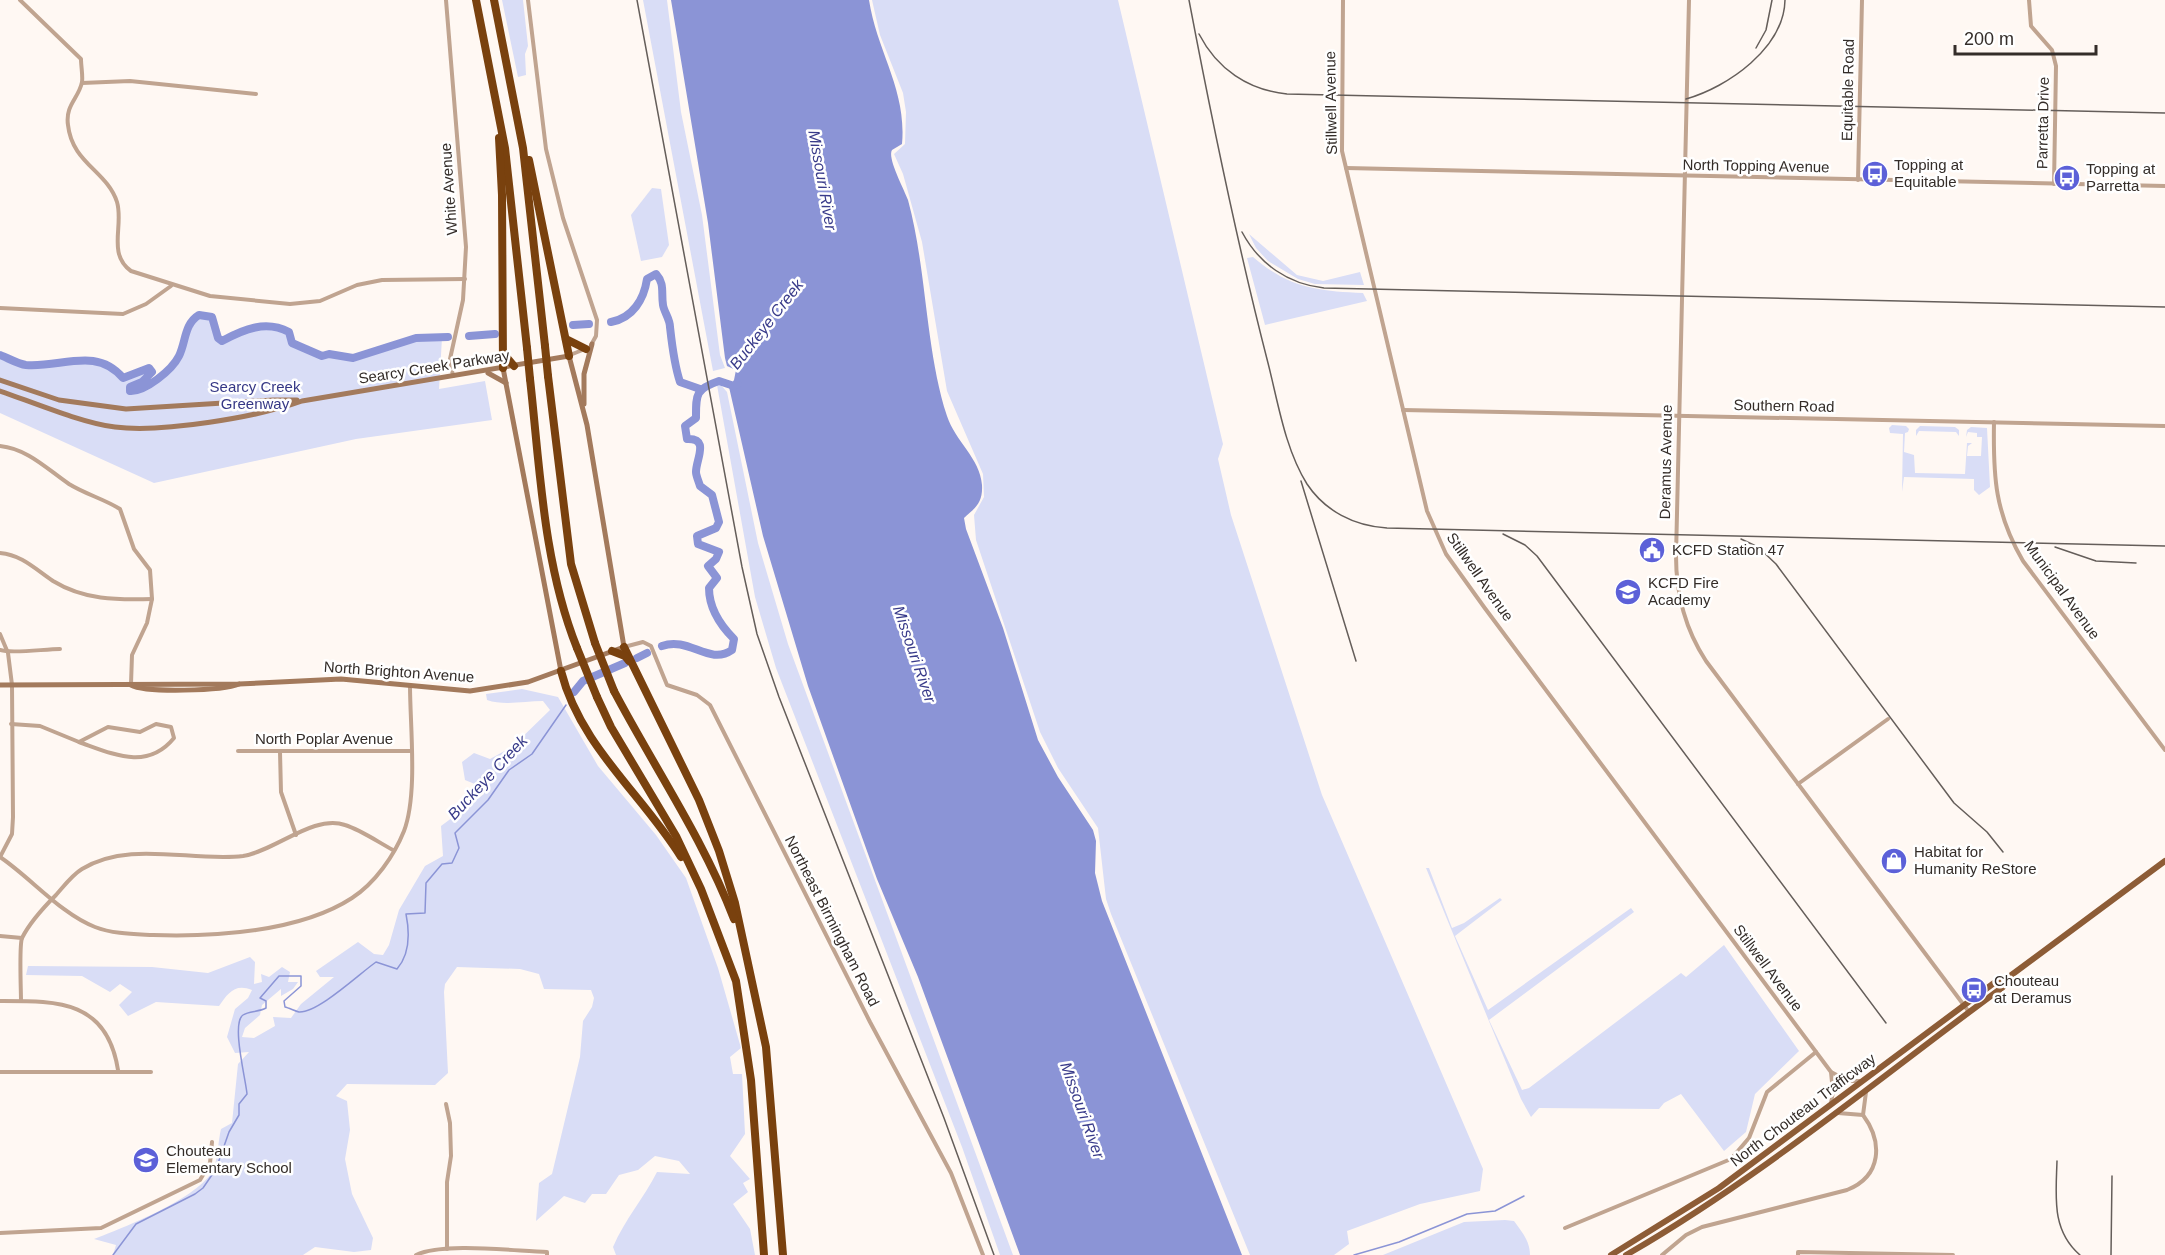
<svg xmlns="http://www.w3.org/2000/svg" width="2165" height="1255" font-family="Arial,sans-serif">
  <style>
    .green { fill: #d9ddf6 }
    .water { fill: #8b94d6 }
    .lines { fill: none; stroke-linecap: round; stroke-linejoin: round }
    .stream { stroke: #8b94d6; stroke-width: 1.5 }
    .river { stroke: #8b94d6; stroke-width: 8 }
    .street { stroke: #c0a490; stroke-width: 4 }
    .secondary { stroke: #a37a5c; stroke-width: 5 }
    .primary { stroke: #8d5c36; stroke-width: 6 }
    .highway { stroke: #79410e; stroke-width: 8 }
    .rail { stroke: #655e5a; stroke-width: 1.5 }
    .highway-bridge { stroke: #79410e; stroke-width: 8 }
    .labels { text-anchor: middle; stroke-width: 5; stroke-linejoin: round; paint-order: stroke }
    .street-label { font-size: 15px; fill: #342d29; stroke: #fff }
    .poi-label { font-size: 15px; fill: #342d29; stroke: #fff; text-anchor: start }
    .park-label { font-size: 15px; fill: #363886; stroke: #fff }
    .water-label { font-size: 16px; font-style: italic; fill: #393b8a; stroke: #fff }
  </style>
  <rect width="100%" height="100%" fill="#fff8f3"/>
  <!-- green -->
  <g class="green">
    <path d="M502 0H523L528 46 525 54 526 75 518 77Z"/>
    <path d="M643 0H667L681 112 702 215 720 355 725 368 713 371Z"/>
    <path d="M872 0H1118L1223 444 1218 459 1231 515 1322 795 1483 1169 1480 1191 1420 1204 1347 1231 1349 1244 1334 1255H1250L1111 914 1106 899 1098 828 1058 768 1040 732 976 540 974 515 984 497 983 474 947 391 922 242 903 174 894 154 905 144 906 112 903 93 880 35Z"/>
    <path d="M652 188 661 189 669 245 662 257 641 261 631 215Z"/>
    <path d="M1249 234 1297 275 1323 281 1360 272 1364 285 1315 284 1298 279 1268 261 1256 248Z"/>
    <path d="M1253 257C1289 288 1318 291 1363 293L1367 301 1265 325 1247 258Z"/>
    <path d="M199 315 212 317 218 338 222 341C244 329 266 320 289 332L292 343 322 356 329 354 353 358 416 338H442L439 389 485 381 492 420 356 439 154 483 0 413V355C8 358 18 364 26 365 61 368 96 346 123 378L149 368 152 372 142 382 130 387V391C145 392 172 370 179 356 186 342 185 324 199 315Z"/>
    <path d="M720 384 727 392 758 543 788 644 1013 1255H1000L962 1147 776 668 755 597 717 385Z"/>
    <path d="M1892 425 1906 426 1909 429 1908 432 1905 433 1904 452 1914 455 1915 473 1965 474 1967 443H1972L1968 446 1967 456H1981L1982 437H1977V433L1968 432 1966 437 1967 430 1971 427 1987 428 1990 487 1979 495 1974 490V479L1904 477 1902 492 1903 434 1890 433 1889 428Z"/>
    <path d="M1920 426 1955 427 1959 430V436L1956 432 1919 431 1916 436V430Z"/>
    <path d="M522 689 558 697 598 766 656 835 686 878 718 968 741 1048 730 1057 733 1074H742L745 1134 730 1156 750 1179 743 1183 748 1192 733 1204 750 1229 755 1255H616L613 1247C625 1219 644 1198 657 1172L690 1174 679 1161 655 1156 638 1170 619 1175 606 1194H592L585 1203 564 1196 536 1221 539 1183 552 1174 580 1057 583 1021 592 1007 594 998 591 990 544 989 539 974 520 969 457 967 445 984 444 992 448 1073 435 1085 347 1084 336 1096 347 1101 350 1130 345 1159 352 1194 373 1238 371 1250 354 1252 315 1247 303 1255H113L116 1245 94 1239C123 1228 199 1198 213 1170 218 1159 218 1141 221 1129L232 1123 238 1064 249 1052 235 1053 227 1037 235 1009 248 998 252 990C235 983 228 993 219 1006L156 1002 128 1016 119 1005 132 992 120 984 110 992 82 976 26 975 28 966 152 967 208 973 250 957 255 962 254 984 262 982 261 974 269 977 282 967 290 972 288 982H298L293 989 281 996V989L262 1005 260 1015 245 1028 242 1037 254 1038 275 1026 273 1017 291 1018 301 1004 334 977H320L316 971 358 942 374 954 383 955 389 945 399 910 425 866 443 856 441 826 484 794 482 787 465 780 462 762 474 753 490 759 512 747 550 710 543 701C524 701 504 706 487 700L486 694Z"/>
    <path d="M1426 868H1429L1452 928 1464 923 1500 898 1502 900 1455 936 1488 1010 1631 908 1634 912 1489 1020 1522 1090 1529 1088 1681 973 1686 977 1724 945 1799 1051 1755 1094 1746 1132 1724 1151 1681 1094 1664 1103 1659 1109 1539 1108 1531 1117 1521 1099Z"/>
    <path d="M1505 1220 1514 1221C1522 1232 1530 1241 1530 1255H1383L1464 1222Z"/>
  </g>
  <!-- water -->
  <path class="water" d="M671 0H869C877 52 907 90 902 144L892 150C887 158 904 189 908 200 927 270 925 348 947 416 955 441 980 458 982 485 983 503 975 508 964 518L966 529 1003 628 1038 740 1058 777 1093 830 1096 841 1095 873 1102 901 1242 1255H1020L918 977 877 879 808 686 763 536 729 387 734 380 736 370 727 366 725 358 708 223Z"/>
  <g class="lines">
    <!-- stream -->
    <g class="stream">
      <path d="M113 1255 136 1224 195 1194 203 1188 216 1169 229 1132 239 1115V1104L247 1094C246 1080 231 1023 243 1015 249 1011 259 1012 266 1008V1001L260 998 279 976H301V986L284 1001 285 1007C289 1008 295 1011 299 1012 318 1013 359 974 376 962L397 969C410 954 410 934 406 914L425 913 426 883 442 864 452 863 459 848 455 833 488 800 509 770 532 754 566 705"/>
      <path d="M1354 1255 1399 1242 1467 1214 1495 1211 1524 1196"/>
    </g>
    <!-- river -->
    <g class="river">
      <path d="M611 322C633 318 644 299 647 279L656 274C665 284 661 292 663 305 664 312 670 319 670 327 672 345 674 364 680 382L700 389"/>
      <path d="M573 325 589 324"/>
      <path d="M469 336 495 334"/>
      <path d="M0 355C8 358 18 364 26 365 61 368 96 346 123 378L149 368 152 372 142 382 130 387V391C145 392 172 370 179 356 186 342 184 324 199 315L212 317 218 338 222 341C244 329 266 320 289 332L292 343 322 356 329 354 353 358 416 338 448 337"/>
      <path d="M662 646C689 636 709 666 732 650L734 639C720 625 709 608 709 588L717 578 708 566 716 559 719 552 698 544 697 536 716 528 719 522 712 495 700 486C699 482 696 476 696 472 696 459 710 438 687 439L685 426 696 418C696 395 695 389 719 381L734 386 738 384"/>
      <path d="M637 658 647 653"/>
      <path d="M574 692 583 681 625 663"/>
    </g>
    <!-- street -->
    <g class="street">
      <path d="M20 0 81 59C81 66 83 76 82 82 79 98 65 105 68 125 72 163 107 171 117 202 124 225 107 254 131 271L210 296 290 304 320 301 357 285 382 280 465 279"/>
      <path d="M446 0 466 247 463 300 450 359 453 376"/>
      <path d="M528 0 546 149 563 218 597 320 596 336 591 345"/>
      <path d="M1343 0 1342 151 1427 511 1446 554 1484 607 1831 1072 1848 1081H1860"/>
      <path d="M1689 0 1676 556C1676 594 1685 629 1706 661L1969 1012"/>
      <path d="M2029 0 2031 26 2052 50 2056 66 2054 184"/>
      <path d="M82 83 130 81 256 94"/>
      <path d="M1346 168 2165 186"/>
      <path d="M1858 180 1862 0"/>
      <path d="M0 308 123 314 146 304 171 286"/>
      <path d="M570 355 585 349"/>
      <path d="M1403 410 2165 426"/>
      <path d="M1994 422C1993 477 1995 513 2023 561L2165 750"/>
      <path d="M0 446C28 449 47 469 69 484 85 494 104 499 120 509L134 549 150 570 152 599 147 623 132 655 131 684"/>
      <path d="M0 553C22 555 35 569 53 581 84 600 116 600 152 599"/>
      <path d="M0 634 8 653 12 685 13 817 12 834 0 857"/>
      <path d="M624 647 643 642 651 646 667 685 697 695 710 705 870 1022 951 1173 983 1255"/>
      <path d="M0 650C11 654 45 649 60 649"/>
      <path d="M11 724 40 726 79 742"/>
      <path d="M156 724 171 727 174 738C147 771 113 754 79 742L108 727 140 732Z"/>
      <path d="M238 751H410"/>
      <path d="M280 752 281 792 296 835"/>
      <path d="M1798 784 1888 719"/>
      <path d="M0 857C31 878 61 914 95 927 113 934 134 934 153 935 214 937 300 932 352 898 375 883 394 856 404 831 418 794 410 726 410 686"/>
      <path d="M0 936 22 938"/>
      <path d="M0 1001C58 1001 107 1000 118 1070"/>
      <path d="M21 1001C21 989 19 946 22 938 29 924 45 906 56 895 64 886 72 875 82 869 129 840 191 862 243 856 275 851 314 814 345 825 361 830 378 842 393 850"/>
      <path d="M0 1072H151"/>
      <path d="M1831 1072 1833 1092 1831 1103"/>
      <path d="M446 1104 450 1123 451 1156 447 1182V1249"/>
      <path d="M1863 1115 1866 1092"/>
      <path d="M1565 1228 1731 1159 1749 1138 1767 1092 1816 1052"/>
      <path d="M0 1233 101 1228 200 1180 210 1163 212 1142"/>
      <path d="M416 1255C444 1242 514 1251 547 1252V1255"/>
      <path d="M1662 1255 1686 1235 1702 1227 1847 1190C1882 1176 1883 1142 1863 1115L1838 1113"/>
      <path d="M1798 1255V1252L1953 1255"/>
    </g>
    <!-- secondary -->
    <g class="secondary">
      <path d="M503 368 561 671"/>
      <path d="M488 373 506 383"/>
      <path d="M0 380 59 400 126 409 273 400H297"/>
      <path d="M0 391C32 402 82 423 115 427 162 433 258 417 302 401L569 356 587 425 624 647 528 682 470 691 341 679 239 684 0 685"/>
      <path d="M584 404V374L592 344"/>
      <path d="M131 685C145 693 223 691 239 684"/>
    </g>
    <!-- primary -->
    <g class="primary">
      <path d="M1611 1255 1719 1188 1998 980 2006 979"/>
      <path d="M1626 1255C1760 1178 1879 1078 2003 987L2006 979 2165 861"/>
    </g>
    <!-- highway -->
    <g class="highway">
      <path d="M476 0 505 148 527 348"/>
      <path d="M494 0 523 148 545 346"/>
      <path d="M499 138 502 195 503 368"/>
      <path d="M529 160 569 356"/>
      <path d="M566 339 586 349"/>
      <path d="M503 353 514 366"/>
      <path d="M548 376 571 564 595 643"/>
      <path d="M530 379C540 468 543 563 577 648"/>
      <path d="M624 647 699 800 719 851 735 903 766 1047 783 1255"/>
      <path d="M612 651 625 656 629 661"/>
      <path d="M561 671C580 746 642 794 681 857"/>
      <path d="M614 691C654 767 703 838 734 919"/>
      <path d="M597 697 611 727 676 836 701 889 736 981 751 1080 764 1255"/>
    </g>
    <!-- rail -->
    <g class="rail">
      <path d="M637 0 742 567 757 634 779 697 944 1118 994 1255"/>
      <path d="M1189 0C1212 121 1237 243 1268 363 1278 402 1285 449 1307 484 1325 511 1354 526 1387 528L2165 546"/>
      <path d="M1199 34C1217 69 1248 90 1287 94L2165 113"/>
      <path d="M1756 48 1766 30 1772 0"/>
      <path d="M1686 99C1728 87 1784 48 1785 0"/>
      <path d="M1242 232C1259 264 1288 284 1324 288L2165 307"/>
      <path d="M1301 481 1356 661"/>
      <path d="M1503 534 1525 545 1537 556 1886 1023"/>
      <path d="M1741 539 1758 547 1776 564 1954 803 1987 832 2003 852"/>
      <path d="M2055 547 2096 561 2136 563"/>
      <path d="M2057 1161C2056 1196 2051 1230 2080 1255"/>
      <path d="M2111 1255 2112 1176"/>
    </g>
    <!-- highway-bridge -->
    <g class="highway-bridge">
      <path d="M545 346 548 376"/>
      <path d="M527 348 530 379"/>
      <path d="M595 643 614 691"/>
      <path d="M577 648 597 697"/>
    </g>
  </g>
  <!-- icons -->
  <defs>
    <symbol id="bus-disc" viewBox="-11 -11 22 22"><circle r="9.5" fill="#5c60d8" stroke="#fff"/><path d="M-5-6H5V4H4V6H2V4H-2V6H-4V4H-5ZM-3.5-4V0h7V-4ZM-3.5 1.2v1.5H-2V1.2ZM2 1.2v1.5H3.5V1.2Z" fill="#fff"/></symbol>
    <symbol id="civic-disc" viewBox="-11 -11 22 22"><circle r="9.5" fill="#5c60d8" stroke="#fff"/><path d="M-.6-6.5H3V-4.5H.6V-3L4-1V1h2V6H-6V1h2V-1L-.6-3ZM-1.2 2.5V6h2.4V2.5Z" fill="#fff"/></symbol>
    <symbol id="school-disc" viewBox="-11 -11 22 22"><circle r="9.5" fill="#5c60d8" stroke="#fff"/><path d="M0-5L7-2L0 1L-7-2ZM-4 1L0 2.5L4 1V4Q0 6-4 4Z" fill="#fff"/></symbol>
    <symbol id="shop-disc" viewBox="-11 -11 22 22"><circle r="9.5" fill="#5c60d8" stroke="#fff"/><path d="M-5-2.5h2.3a2.7 3.5 0 0 1 5.4 0H5L5.5 6h-11ZM-1.5-2.5h3a1.5 2.3 0 0 0-3 0Z" fill="#fff"/></symbol>
  </defs>
  <g fill-rule="evenodd">
    <use href="#bus-disc" x="1860" y="159" width="30" height="30"/>
    <use href="#bus-disc" x="2052" y="163" width="30" height="30"/>
    <use href="#civic-disc" x="1637" y="535" width="30" height="30"/>
    <use href="#school-disc" x="1613" y="577" width="30" height="30"/>
    <use href="#shop-disc" x="1879" y="846" width="30" height="30"/>
    <use href="#bus-disc" x="1959" y="975" width="30" height="30"/>
    <use href="#school-disc" x="131" y="1145" width="30" height="30"/>
  </g>
  <g class="labels">
    <!-- street labels -->
    <g class="street-label">
      <text transform="translate(1848 90) rotate(-89)" y="5">Equitable Road</text>
      <text transform="translate(1331 103) rotate(-91)" y="5">Stillwell Avenue</text>
      <text transform="translate(2043 123) rotate(-89)" y="5">Parretta Drive</text>
      <text transform="translate(1756 166) rotate(1)" y="5">North Topping Avenue</text>
      <text transform="translate(449 189) rotate(-94)" y="5">White Avenue</text>
      <text transform="translate(434 367) rotate(-9)" y="5">Searcy Creek Parkway</text>
      <text transform="translate(1784 406) rotate(1)" y="5">Southern Road</text>
      <text transform="translate(1666 462) rotate(-89)" y="5">Deramus Avenue</text>
      <text transform="translate(1480 577) rotate(55)" y="5">Stillwell Avenue</text>
      <text transform="translate(2062 590) rotate(54)" y="5">Municipal Avenue</text>
      <text transform="translate(399 672) rotate(4)" y="5">North Brighton Avenue</text>
      <text x="324" y="744">North Poplar Avenue</text>
      <text transform="translate(832 921) rotate(63)" y="5">Northeast Birmingham Road</text>
      <text transform="translate(1768 968) rotate(53)" y="5">Stillwell Avenue</text>
      <text transform="translate(1803 1110) rotate(-37)" y="5">North Chouteau Trafficway</text>
    </g>
    <!-- poi labels -->
    <g class="poi-label">
      <text x="1894" y="170">Topping at<tspan x="1894" dy="17">Equitable</tspan></text>
      <text x="2086" y="174">Topping at<tspan x="2086" dy="17">Parretta</tspan></text>
      <text x="1672" y="555">KCFD Station 47</text>
      <text x="1648" y="588">KCFD Fire<tspan x="1648" dy="17">Academy</tspan></text>
      <text x="1914" y="857">Habitat for<tspan x="1914" dy="17">Humanity ReStore</tspan></text>
      <text x="1994" y="986">Chouteau<tspan x="1994" dy="17">at Deramus</tspan></text>
      <text x="166" y="1156">Chouteau<tspan x="166" dy="17">Elementary School</tspan></text>
    </g>
    <!-- park labels -->
    <g class="park-label">
      <text x="255" y="392">Searcy Creek<tspan x="255" dy="17">Greenway</tspan></text>
    </g>
    <!-- water labels -->
    <g class="water-label">
      <text transform="translate(823 180) rotate(80)" y="6">Missouri River</text>
      <text transform="translate(766 324) rotate(-52)" y="6">Buckeye Creek</text>
      <text transform="translate(915 654) rotate(71)" y="6">Missouri River</text>
      <text transform="translate(487 777) rotate(-47)" y="6">Buckeye Creek</text>
      <text transform="translate(1083 1110) rotate(70)" y="6">Missouri River</text>
    </g>
  </g>
  <!-- scale -->
  <path d="M1955 45v9h141v-9" fill="none" stroke="#342d29" stroke-width="3"/>
  <text x="1964" y="45" font-size="18" fill="#342d29" stroke="#ffffff" stroke-width="4.5" paint-order="stroke">200 m</text>
</svg>
